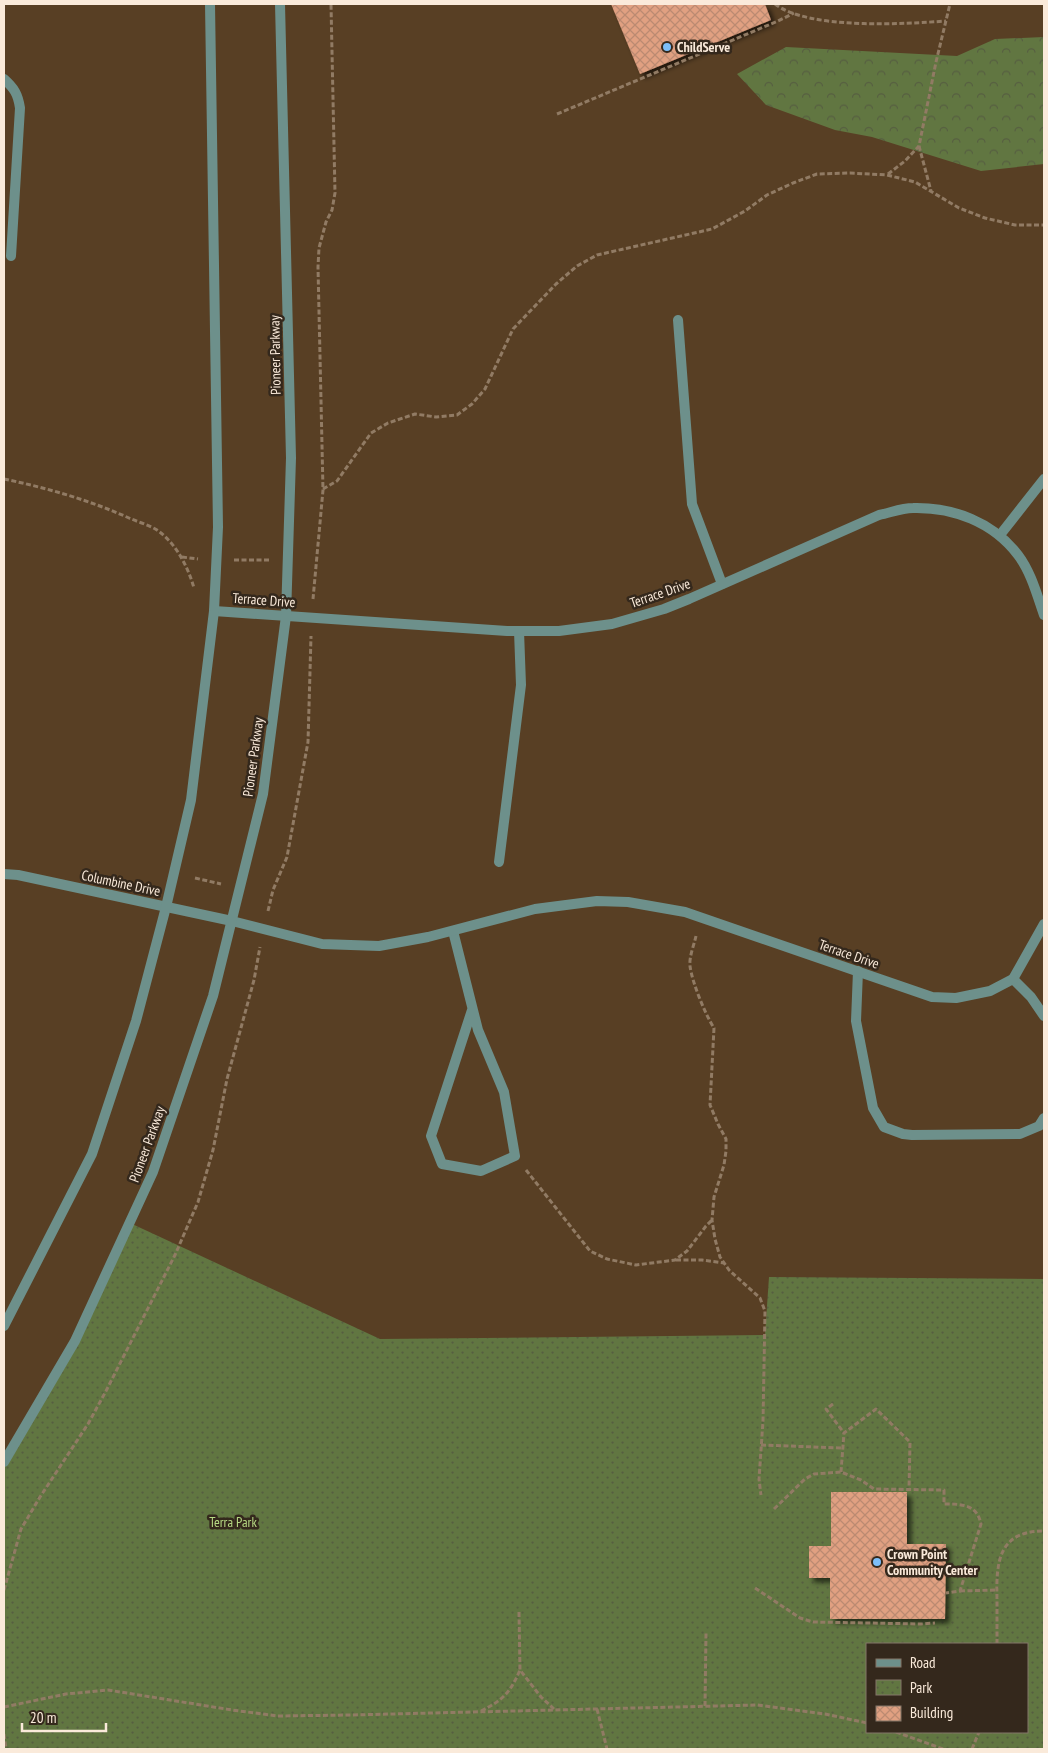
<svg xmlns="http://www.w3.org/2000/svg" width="1048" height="1753" font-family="'PT Sans Narrow',sans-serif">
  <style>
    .forest { fill: url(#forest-crowns) }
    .park { fill: url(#park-dots); fill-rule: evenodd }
    .building { fill: url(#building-cross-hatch); filter: url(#shadow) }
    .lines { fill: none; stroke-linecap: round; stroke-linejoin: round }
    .path { stroke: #917b64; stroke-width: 3; stroke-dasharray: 5 2.5; stroke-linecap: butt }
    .service { stroke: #6d908b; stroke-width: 10 }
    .minor { stroke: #6d908b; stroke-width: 10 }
    .tertiary { stroke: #6d908b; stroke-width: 10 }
    .poi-dot { fill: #7cbef9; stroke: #34281c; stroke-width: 2 }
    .labels { text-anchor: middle; stroke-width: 5; stroke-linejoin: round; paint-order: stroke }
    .poi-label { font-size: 14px; font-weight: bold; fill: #faeada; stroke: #34281c; text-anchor: start }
    .street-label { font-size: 14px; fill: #faeada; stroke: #34281c }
    .park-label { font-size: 14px; fill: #b7da84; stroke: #34281c }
  </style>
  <defs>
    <pattern id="forest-crowns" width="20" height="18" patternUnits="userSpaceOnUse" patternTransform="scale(1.25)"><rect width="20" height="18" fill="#617641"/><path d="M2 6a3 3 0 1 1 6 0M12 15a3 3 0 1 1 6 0" fill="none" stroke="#565e41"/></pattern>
    <pattern id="park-dots" width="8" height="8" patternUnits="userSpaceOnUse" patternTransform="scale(1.25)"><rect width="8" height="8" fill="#617641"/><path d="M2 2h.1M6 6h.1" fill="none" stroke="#565e41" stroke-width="1.8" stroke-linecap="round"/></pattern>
    <pattern id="building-cross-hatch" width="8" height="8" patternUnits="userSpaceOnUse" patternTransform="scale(1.25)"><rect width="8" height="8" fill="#e0a081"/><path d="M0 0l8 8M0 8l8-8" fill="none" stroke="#bb8a71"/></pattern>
    <filter id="shadow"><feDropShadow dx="4.5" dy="4.5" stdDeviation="2.5" flood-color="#0009"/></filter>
  </defs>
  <rect width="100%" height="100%" fill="#583f24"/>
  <!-- forest -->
  <path class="forest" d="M1044 37V164L981 171 872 137 835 130 766 105 737 74 786 47 957 56 995 39Z"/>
  <!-- park -->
  <path class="park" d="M130 1223 380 1339 765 1335 769 1277 1044 1279V1749H4V1462L75 1341ZM867 1644H1027V1732H867Z"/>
  <!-- building -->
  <g class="building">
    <path d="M611 4H765L771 20 640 74Z"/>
    <path d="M831 1492H907V1544H946L945 1619H830V1578H809V1546H831Z"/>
  </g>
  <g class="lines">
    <!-- path -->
    <g class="path">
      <path d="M775 4C809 30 904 24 946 21"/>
      <path d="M557 114 778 21 794 13"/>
      <path d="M919 146 931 191"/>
      <path d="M888 174 905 161 919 146 936 62 950 4"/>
      <path d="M4 479C47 488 89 500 129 518 138 522 149 525 157 530 176 543 188 567 194 588"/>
      <path d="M323 489 337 481 371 433 388 423 415 414 436 417 457 415 472 404 485 389 513 329 556 284 577 266 597 255 712 229 745 211 767 195 793 183 817 174 850 173 887 175 915 182 959 208 985 218 1015 225H1044"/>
      <path d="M182 557 198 559"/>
      <path d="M234 560H270"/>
      <path d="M313 599 323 490 318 267 319 248 326 222 332 210 335 193 331 4"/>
      <path d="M195 878 221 884"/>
      <path d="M268 911 273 890 287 857 308 742 311 636"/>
      <path d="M696 936C694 945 689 957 690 966 692 982 705 1014 714 1028L710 1105 718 1124 726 1139V1151L724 1165 714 1197 712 1220 715 1239 720 1257 729 1270 760 1298 765 1311 763 1421 759 1479 761 1495"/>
      <path d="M526 1170 590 1251 607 1259 636 1265 675 1260 687 1251 706 1226 712 1220"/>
      <path d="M676 1260H702L724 1263"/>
      <path d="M833 1404 826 1409 844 1433"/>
      <path d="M761 1445 842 1448"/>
      <path d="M841 1472 844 1433 876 1409 910 1442 909 1489"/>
      <path d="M774 1509 805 1479 814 1474 841 1472 861 1480 874 1489 944 1490V1504C961 1504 977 1504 981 1524L960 1591 946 1593"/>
      <path d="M755 1588 800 1618 813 1622 921 1624 935 1623"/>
      <path d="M4 1590 21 1529 40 1497 88 1424 106 1391 175 1255 198 1202 213 1150 227 1079 254 980 260 947"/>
      <path d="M960 1591 996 1590"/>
      <path d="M519 1612 520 1670 541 1697 554 1709"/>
      <path d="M997 1644C997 1629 997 1613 997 1598 996 1561 999 1531 1044 1531"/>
      <path d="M705 1706 706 1633"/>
      <path d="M4 1707 66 1694 108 1690 232 1710 278 1716 351 1715 757 1705 825 1714 867 1723"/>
      <path d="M597 1709 607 1749"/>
      <path d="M481 1711C503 1700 510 1693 520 1670"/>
      <path d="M896 1732 943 1749"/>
      <path d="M4 1734 6 1749"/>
      <path d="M972 1749 979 1732"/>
    </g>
    <!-- service -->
    <g class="service">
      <path d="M678 320 692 504 722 584"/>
      <path d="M1000 535 1044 479"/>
      <path d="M499 862 521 685 519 631"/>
      <path d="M453 931 478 1030 504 1092 515 1156 481 1171 442 1164 431 1136 472 1010"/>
      <path d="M858 971 856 1021 873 1108 884 1127 903 1134 912 1135 1020 1134 1039 1126 1044 1118"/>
      <path d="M1013 979 1031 997 1044 1016"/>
    </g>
    <!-- minor -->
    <g class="minor">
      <path d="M4 79C14 88 18 94 20 108L11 256"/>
      <path d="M214 611 507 631H559L612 624 664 609 689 599 879 515C890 513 901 508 913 508 953 507 993 522 1018 555 1031 572 1037 595 1044 615"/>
      <path d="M4 874 18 875 232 921 322 944 379 946 428 937 535 909 597 901 628 902 685 912 932 997 956 998 990 991 1013 979 1044 924"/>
    </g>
    <!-- tertiary -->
    <g class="tertiary">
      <path d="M4 1326 92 1154 136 1021 166 907 191 800 214 611 218 527 210 4"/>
      <path d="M4 1462 75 1341 153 1172 213 996 263 794 286 616 291 458 280 4"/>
    </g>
  </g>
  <!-- markers -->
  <g class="poi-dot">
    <circle cx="667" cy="47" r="5"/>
    <circle cx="877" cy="1562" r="5"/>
  </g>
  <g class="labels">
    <!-- poi labels -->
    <g class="poi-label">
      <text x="677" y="52">ChildServe</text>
      <text x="887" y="1559">Crown Point<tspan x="887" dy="16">Community Center</tspan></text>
    </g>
    <!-- street labels -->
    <g class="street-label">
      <text transform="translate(275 355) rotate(-91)" y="5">Pioneer Parkway</text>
      <text transform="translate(660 593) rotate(-19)" y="5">Terrace Drive</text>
      <text transform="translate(264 600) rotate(4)" y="5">Terrace Drive</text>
      <text transform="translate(253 757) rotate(-82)" y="5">Pioneer Parkway</text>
      <text transform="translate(121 883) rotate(12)" y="5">Columbine Drive</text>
      <text transform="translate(849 954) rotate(19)" y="5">Terrace Drive</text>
      <text transform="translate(147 1144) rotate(-70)" y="5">Pioneer Parkway</text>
    </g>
    <!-- park labels -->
    <g class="park-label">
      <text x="233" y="1527">Terra Park</text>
    </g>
  </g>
  <!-- border -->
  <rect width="1048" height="1753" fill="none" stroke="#faeada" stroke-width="10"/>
  <!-- legend -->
  <rect x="866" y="1643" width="162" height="90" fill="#34281c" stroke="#837668"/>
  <rect x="876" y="1659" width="25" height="8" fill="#6d908b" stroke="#837668"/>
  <text x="910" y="1668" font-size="15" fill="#faeada">Road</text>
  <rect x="876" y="1680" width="25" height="15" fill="url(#park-dots)" stroke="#837668"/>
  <text x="910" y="1693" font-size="15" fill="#faeada">Park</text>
  <rect x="876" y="1706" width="25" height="15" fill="url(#building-cross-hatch)" stroke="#837668"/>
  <text x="910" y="1718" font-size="15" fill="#faeada">Building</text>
  <!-- scale -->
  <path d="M22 1723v8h84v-8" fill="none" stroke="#faeada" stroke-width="2.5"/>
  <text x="30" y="1723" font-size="15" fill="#faeada" stroke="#34281c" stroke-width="4" paint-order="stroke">20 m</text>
</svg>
